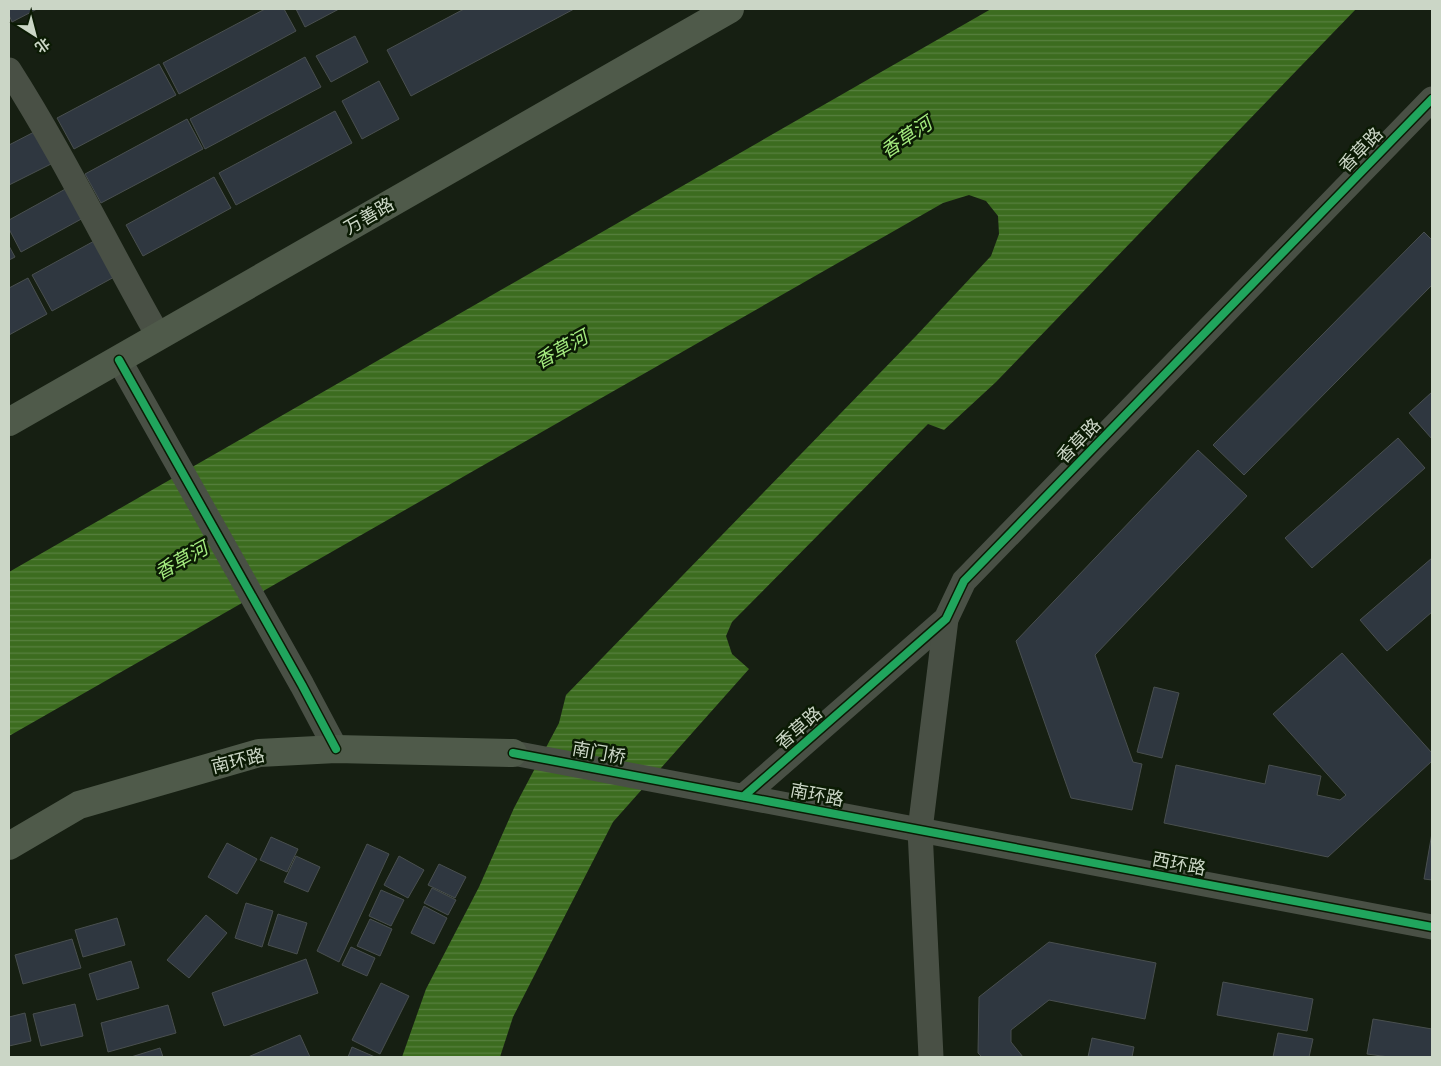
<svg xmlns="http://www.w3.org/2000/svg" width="1441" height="1066" font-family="Commissioner,'Noto Sans SC',sans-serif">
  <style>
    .water { fill: url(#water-rules) }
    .building { fill: #2f3740; stroke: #494f4f }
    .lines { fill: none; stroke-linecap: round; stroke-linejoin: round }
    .minor { stroke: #495045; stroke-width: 25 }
    .major { stroke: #4f5a4a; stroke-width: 28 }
    .cycleway-casing { stroke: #0b1b04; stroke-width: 11 }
    .cycleway { stroke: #20a55d; stroke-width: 8 }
    .labels { text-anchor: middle; stroke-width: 5; stroke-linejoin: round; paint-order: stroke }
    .street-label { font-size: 18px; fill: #cbd6c6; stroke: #0b1b04 }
    .water-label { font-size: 19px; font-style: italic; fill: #a4eb7f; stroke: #0b1b04 }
  </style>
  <defs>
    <pattern id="water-rules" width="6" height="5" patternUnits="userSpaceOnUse" patternTransform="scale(1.25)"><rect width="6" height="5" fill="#3c6c1f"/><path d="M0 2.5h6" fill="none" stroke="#57803e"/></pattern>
  </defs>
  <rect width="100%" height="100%" fill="#161f12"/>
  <!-- water -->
  <path class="water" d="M991 9H1356L996 382 944 430 928 424 732 622 726 636 732 654 749 669 613 822 513 1017 500 1057H402L426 989 479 887 514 808 559 723 566 695 916 336 991 256 999 234 998 216 986 201 969 195 943 203 9 736V572Z"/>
  <!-- building -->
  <g class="building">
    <path d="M9 9H37L12 22 9 15Z"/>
    <path d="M265 9H284L296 31 179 94 163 63Z"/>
    <path d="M296 9H339L305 27Z"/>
    <path d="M464 9H574L411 96 387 50Z"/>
    <path d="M355 36 368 62 331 82 316 56Z"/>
    <path d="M305 57 321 87 205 149 190 119Z"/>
    <path d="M159 64 176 95 74 149 57 118Z"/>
    <path d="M379 81 399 119 362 139 342 101Z"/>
    <path d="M335 111 352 143 236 205 219 173Z"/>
    <path d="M187 119 203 149 101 203 85 174Z"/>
    <path d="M36 131 53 163 9 185V145Z"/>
    <path d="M214 177 231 208 143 256 126 225Z"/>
    <path d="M69 187 85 217 21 252 9 229V220Z"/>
    <path d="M1424 232 1432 240V285L1244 475 1213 445Z"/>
    <path d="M96 240 116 276 52 311 32 275Z"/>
    <path d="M9 246 15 257 9 260Z"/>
    <path d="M28 278 47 314 9 335V288Z"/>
    <path d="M1432 392V439L1409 413Z"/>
    <path d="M1398 438 1425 468 1312 568 1285 538Z"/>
    <path d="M1198 450 1247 496 1095 655 1133 762 1142 764 1132 810 1071 798 1016 641Z"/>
    <path d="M1432 558V612L1387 651 1360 620Z"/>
    <path d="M1342 653 1432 753V761L1328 857 1164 823 1176 765 1265 784 1269 765 1321 776 1317 795 1340 800 1346 795 1273 714Z"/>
    <path d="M1154 687 1179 693 1162 758 1137 752Z"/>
    <path d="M1432 833V880L1424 879Z"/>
    <path d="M271 837 298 849 287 872 260 860Z"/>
    <path d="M227 843 257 859 237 894 208 877Z"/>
    <path d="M367 844 389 854 339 962 317 951Z"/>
    <path d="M296 856 320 867 308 892 284 882Z"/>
    <path d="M399 856 424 870 408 898 384 885Z"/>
    <path d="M439 864 466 877 455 898 428 885Z"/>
    <path d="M432 888 456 900 448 915 424 903Z"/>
    <path d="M381 890 404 900 391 926 369 916Z"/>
    <path d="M246 903 273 911 262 947 235 938Z"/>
    <path d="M424 906 447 918 434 944 411 933Z"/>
    <path d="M278 914 307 923 297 954 268 945Z"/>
    <path d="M206 915 227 933 189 978 167 960Z"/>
    <path d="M117 918 125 945 83 957 75 930Z"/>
    <path d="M370 919 392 929 380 956 357 946Z"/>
    <path d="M72 939 81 968 23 984 15 955Z"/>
    <path d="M1049 942 1156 963 1145 1019 1049 1000 1011 1030V1042L1023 1057H982L978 1053 979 997Z"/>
    <path d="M351 947 375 958 367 976 342 965Z"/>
    <path d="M306 959 318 993 224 1026 212 993Z"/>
    <path d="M131 961 139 988 97 1000 89 974Z"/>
    <path d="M1223 982 1313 999 1307 1031 1217 1015Z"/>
    <path d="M381 983 409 996 380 1054 352 1040Z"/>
    <path d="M75 1004 83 1036 41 1046 33 1014Z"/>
    <path d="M168 1005 176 1033 108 1052 101 1023Z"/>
    <path d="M25 1013 31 1041 9 1046V1017Z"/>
    <path d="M1373 1019 1432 1029V1057H1389L1367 1054Z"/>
    <path d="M1278 1033 1313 1039 1309 1057H1273Z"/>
    <path d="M300 1035 310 1057H248Z"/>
    <path d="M1092 1038 1134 1047 1132 1057H1088Z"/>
    <path d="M352 1047 375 1057H348Z"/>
    <path d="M160 1048 163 1057H131Z"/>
  </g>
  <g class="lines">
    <!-- minor -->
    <g class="minor">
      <path d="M9 70C64 156 108 248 159 337"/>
      <path d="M119 360 302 685 336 749"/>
      <path d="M513 753 1432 927"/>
      <path d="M744 796 946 619 964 581 1432 99"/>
      <path d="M931 1057 920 830 946 619"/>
    </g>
    <!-- major -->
    <g class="major">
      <path d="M9 422 730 9"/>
      <path d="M9 846 79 805 259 753 336 749 513 753"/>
    </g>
    <defs>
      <g id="cycleway">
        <path d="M119 360 302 685 336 749"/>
        <path d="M513 753 1432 927"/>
        <path d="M744 796 946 619 964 581 1432 99"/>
      </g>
    </defs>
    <!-- cycleway casing -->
    <use href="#cycleway" class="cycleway-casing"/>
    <!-- cycleway -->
    <use href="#cycleway" class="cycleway"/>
  </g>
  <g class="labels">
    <!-- street labels -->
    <g class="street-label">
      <text transform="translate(1361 150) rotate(-46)" y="6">香草路</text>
      <text transform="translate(369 216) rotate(-30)" y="6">万善路</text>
      <text transform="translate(1079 441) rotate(-46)" y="6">香草路</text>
      <text transform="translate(799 728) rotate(-41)" y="6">香草路</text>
      <text transform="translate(599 753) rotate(10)" y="6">南门桥</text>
      <text transform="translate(238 761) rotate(-14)" y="6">南环路</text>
      <text transform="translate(817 795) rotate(11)" y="6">南环路</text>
      <text transform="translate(1179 864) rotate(11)" y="6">西环路</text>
    </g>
    <!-- water labels -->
    <g class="water-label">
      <text transform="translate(906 137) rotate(-34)" y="7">香草河</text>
      <text transform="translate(561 349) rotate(-29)" y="7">香草河</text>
      <text transform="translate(181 560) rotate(-29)" y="7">香草河</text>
    </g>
  </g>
  <!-- border -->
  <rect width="1441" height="1066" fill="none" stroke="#cbd6c6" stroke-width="20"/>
  <!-- north arrow -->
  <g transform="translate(35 35) rotate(144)" stroke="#0b1b04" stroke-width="4" paint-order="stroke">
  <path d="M0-4L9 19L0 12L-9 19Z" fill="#cbd6c6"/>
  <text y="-8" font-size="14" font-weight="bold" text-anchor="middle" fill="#cbd6c6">北</text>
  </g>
</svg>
